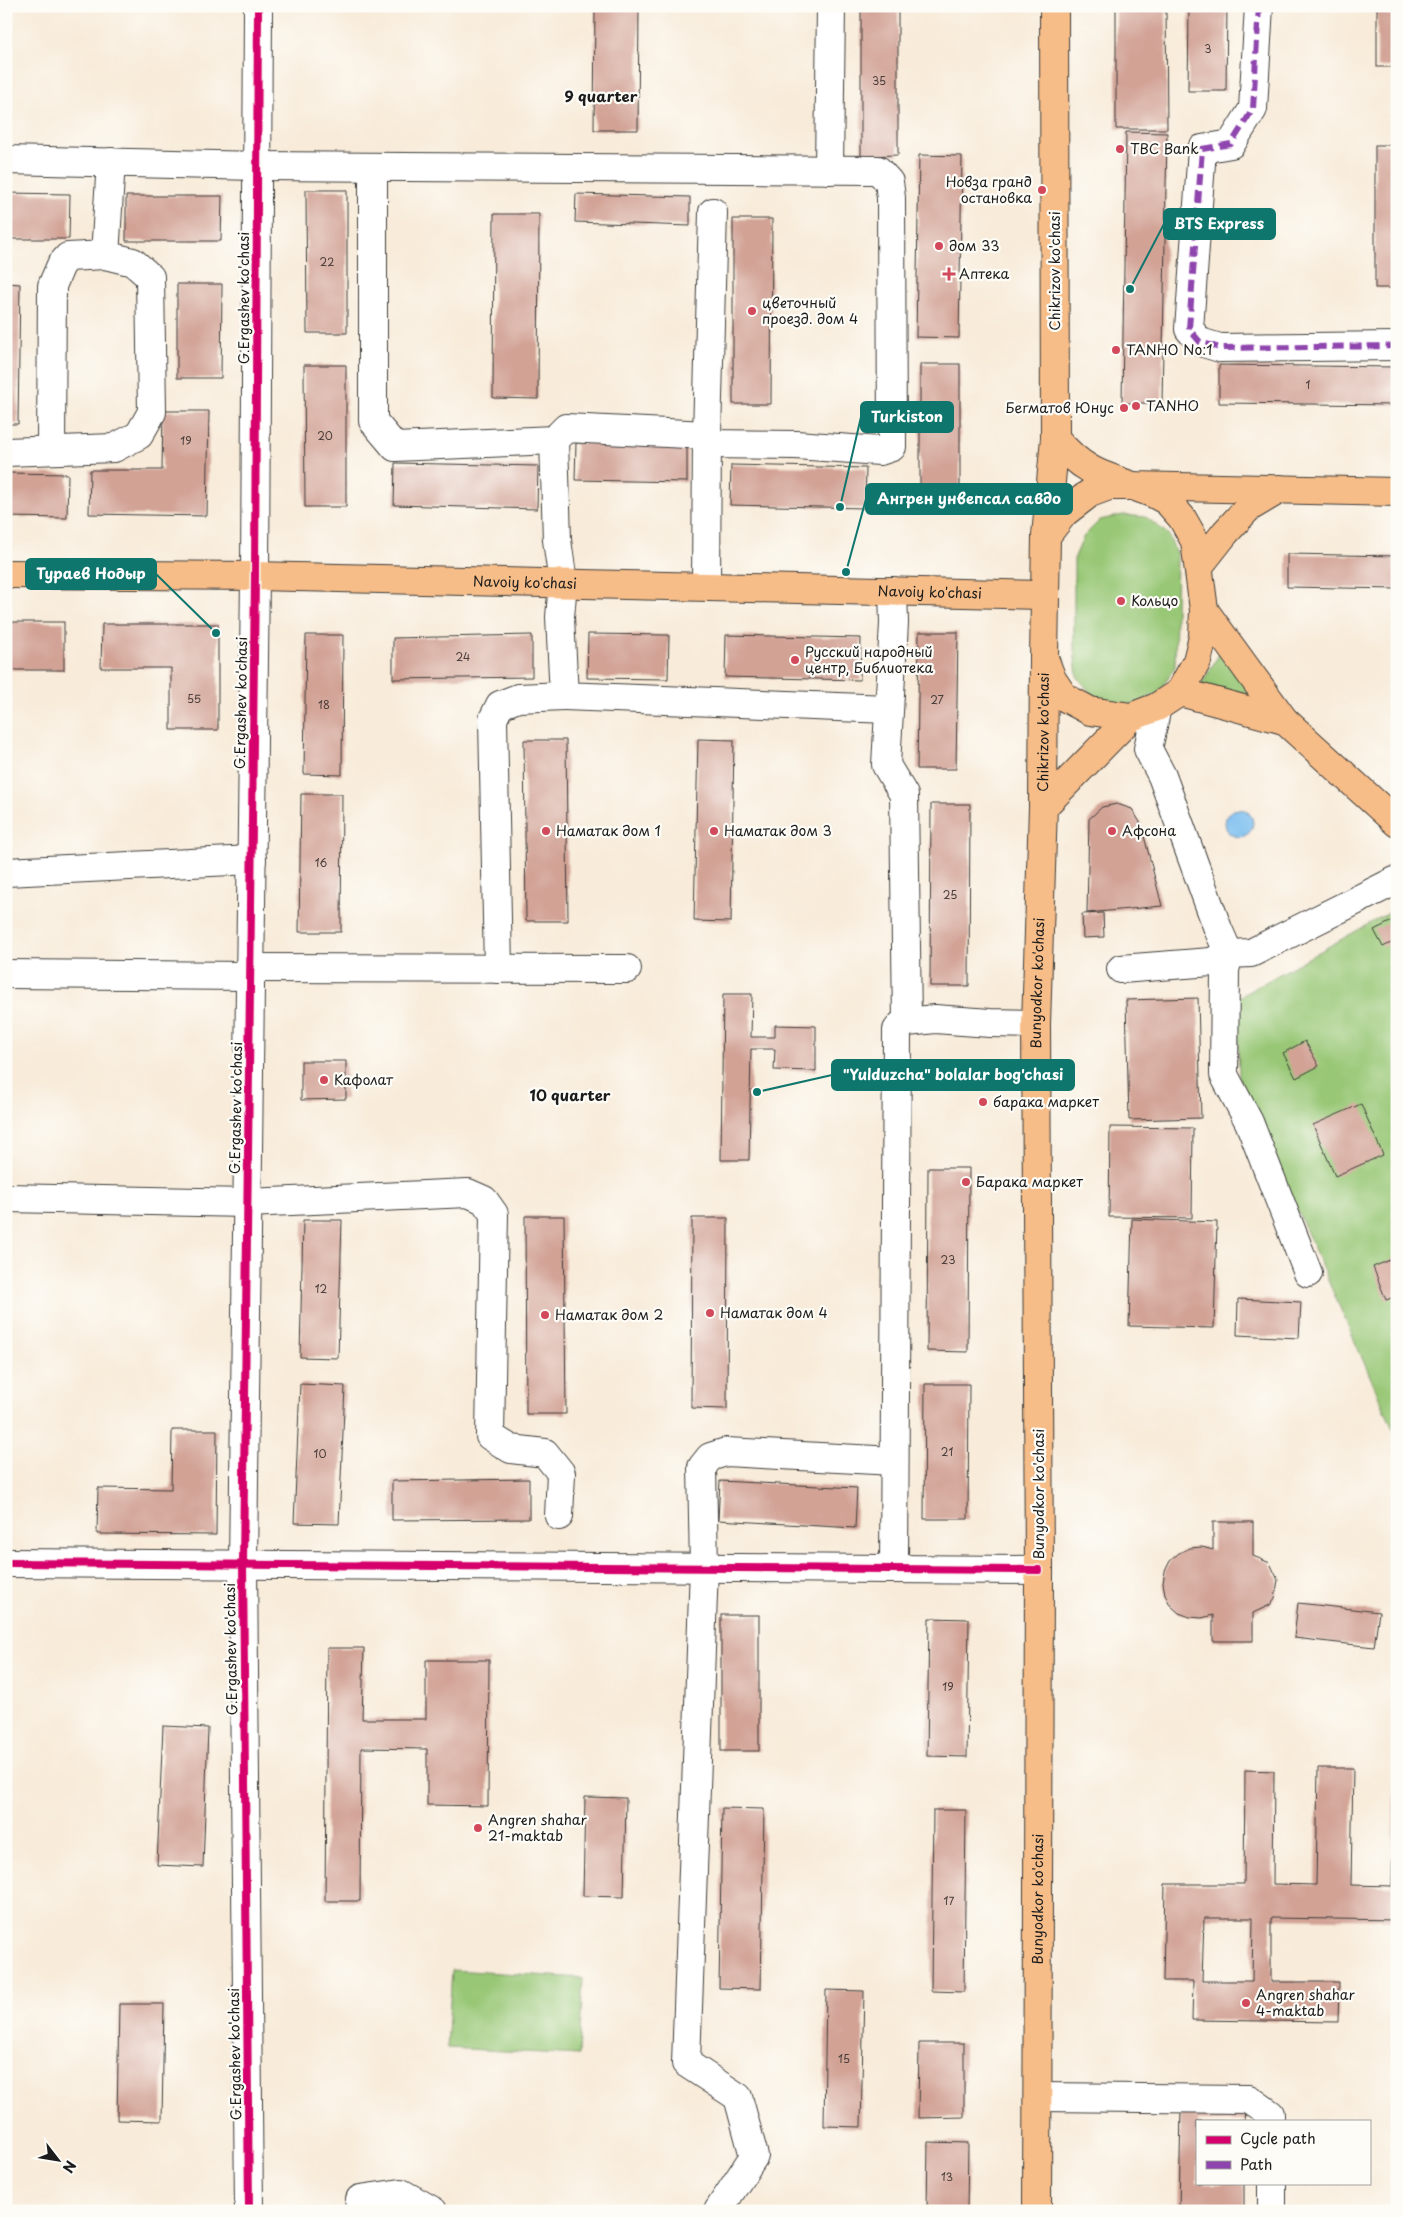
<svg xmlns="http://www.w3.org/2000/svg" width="1403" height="2217" font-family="'Playpen Sans',sans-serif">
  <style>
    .green { fill: #98c776; stroke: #5a7249 }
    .water { fill: #79bdef; stroke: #4a6c86 }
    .building { fill: #d2a295; fill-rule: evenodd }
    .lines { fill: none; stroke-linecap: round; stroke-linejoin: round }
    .minor-casing { stroke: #3d3b38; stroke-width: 30 }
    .major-casing { stroke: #3d3b38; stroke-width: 30 }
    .minor { stroke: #fff; stroke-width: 28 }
    .major { stroke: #f7bd88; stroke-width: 28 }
    .quiet { stroke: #8e44ad; stroke-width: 6; stroke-dasharray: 12 6; stroke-linecap: butt }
    .cycleway-casing { stroke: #fdfcf7; stroke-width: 11 }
    .cycleway { stroke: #d6006c; stroke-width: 8 }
    .poi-dot { fill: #d1495b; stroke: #fdfcf7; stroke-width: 2 }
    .labels { text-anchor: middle; stroke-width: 4.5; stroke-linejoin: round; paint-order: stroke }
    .number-label { font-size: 11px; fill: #4a3e3a }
    .poi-label { font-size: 14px; fill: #1c1c1c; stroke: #fdfcf7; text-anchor: start }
    .street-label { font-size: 14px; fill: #1c1c1c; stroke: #fdfcf7 }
    .neighbourhood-label { font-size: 15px; font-weight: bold; fill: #1c1c1c; stroke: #fdfcf7 }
    .leader { fill: none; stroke: #0f766e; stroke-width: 2 }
    .callout-dot { fill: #0f766e; stroke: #fdfcf7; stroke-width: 2 }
    .callout { fill: #0f766e; stroke: #0f766e; stroke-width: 2 }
    .callout-label { font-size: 15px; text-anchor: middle; font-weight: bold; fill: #fff }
  </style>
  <rect width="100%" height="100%" fill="#fdfcf7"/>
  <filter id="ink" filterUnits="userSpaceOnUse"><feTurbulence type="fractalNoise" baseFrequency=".02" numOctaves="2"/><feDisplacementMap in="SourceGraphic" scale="10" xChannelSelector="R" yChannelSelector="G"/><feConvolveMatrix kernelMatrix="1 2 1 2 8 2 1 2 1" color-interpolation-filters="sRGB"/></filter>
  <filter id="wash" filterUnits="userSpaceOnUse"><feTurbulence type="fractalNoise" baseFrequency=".0096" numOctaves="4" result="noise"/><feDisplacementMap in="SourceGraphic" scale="20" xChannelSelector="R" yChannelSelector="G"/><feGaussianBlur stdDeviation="1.12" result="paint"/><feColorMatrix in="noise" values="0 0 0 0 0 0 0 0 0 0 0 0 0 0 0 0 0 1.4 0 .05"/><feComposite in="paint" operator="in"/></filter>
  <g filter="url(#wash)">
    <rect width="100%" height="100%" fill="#f8ebd9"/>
    <!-- green -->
    <g class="green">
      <path d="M1123 515 1146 517 1168 534 1177 555 1175 667 1158 693 1135 704H1115L1092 695 1077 676 1074 649V559L1084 536 1100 520Z"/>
      <path d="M1221 651 1254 700 1201 685Z"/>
      <path d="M1397 908V1438L1239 1077 1237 998Z"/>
      <path d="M452 1970 583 1978 579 2055 447 2048Z"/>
      <path d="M1394 2155H1397V2211H1392Z"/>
    </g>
    <!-- water -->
    <circle class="water" cx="1239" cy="823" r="14"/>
    <g id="blocks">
      <!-- building -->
      <g class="building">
        <path d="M595 6H639L638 130H594Z"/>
        <path d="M861 6H898V155L861 156Z"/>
        <path d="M1116 6H1166L1167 129H1116Z"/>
        <path d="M1189 6H1227L1226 91H1188Z"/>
        <rect x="1377" y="6" width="20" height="61"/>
        <path d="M1126 132 1167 133 1162 403H1122Z"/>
        <rect x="1375" y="145" width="22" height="143"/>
        <path d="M919 155 962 156 959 338 916 337Z"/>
        <path d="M306 190H347V333H307Z"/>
        <path d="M6 193 70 194 69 239H6Z"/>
        <path d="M576 194 690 197V226L575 222Z"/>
        <path d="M126 196H222L221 241H126Z"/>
        <path d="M494 214H539L538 399 493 398Z"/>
        <path d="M733 219H772L771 404H733Z"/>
        <path d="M6 283 20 284 18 424H6Z"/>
        <path d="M177 284H222L221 378H177Z"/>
        <rect x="920" y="364" width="40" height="138"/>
        <path d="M304 365H346V507H305Z"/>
        <path d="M1219 365 1397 367V405L1219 403Z"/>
        <path d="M163 411H209L207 516 89 514 90 470H162Z"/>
        <path d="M576 443 687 444V482L575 480Z"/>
        <path d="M395 463 538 466 537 509 394 505Z"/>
        <path d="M731 465 866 468 865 508 730 505Z"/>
        <path d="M6 473 68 474 67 518 6 517Z"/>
        <path d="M1287 554 1397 556V589L1287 587Z"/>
        <rect x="6" y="622" width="58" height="48"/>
        <path d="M102 624H218V730H171V668H101Z"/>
        <path d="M919 632H958L956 769H917Z"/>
        <path d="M588 634 669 635 668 679 587 678Z"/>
        <path d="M306 635H343L342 775 304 774Z"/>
        <path d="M532 635V677L393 679V638Z"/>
        <path d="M726 635 861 638 860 680 725 677Z"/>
        <path d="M698 739 734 740 731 922 694 921Z"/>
        <path d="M524 740H566L568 921H526Z"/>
        <path d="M301 794H342L341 932H299Z"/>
        <path d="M931 804H970L969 986H930Z"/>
        <path d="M1117 804 1132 809 1141 824 1162 906 1087 913 1089 819 1102 807Z"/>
        <path d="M1103 913 1104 937 1083 938 1082 914Z"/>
        <path d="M1394 920 1397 926V940L1383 947 1374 930Z"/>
        <path d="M723 994H752L751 1037H775V1025L816 1026V1071L774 1070 775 1049H751L749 1160H721Z"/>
        <path d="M1198 998 1201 1118 1129 1120 1126 1000Z"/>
        <path d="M1305 1041 1319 1066 1296 1078 1283 1053Z"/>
        <path d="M301 1061H346V1099L301 1100Z"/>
        <path d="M1361 1104 1383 1155 1335 1176 1313 1125Z"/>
        <path d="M1110 1127 1193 1128 1192 1218 1109 1217Z"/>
        <path d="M928 1168H969L968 1352 927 1351Z"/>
        <path d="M525 1216H564L566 1414H526Z"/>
        <path d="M692 1218H728L727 1409 691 1408Z"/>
        <path d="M1132 1219 1217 1222 1214 1328 1129 1326Z"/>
        <path d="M303 1220H342L338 1358 300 1357Z"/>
        <path d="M1397 1257V1296L1386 1300 1373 1267Z"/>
        <path d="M1238 1299 1301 1302 1299 1338 1237 1335Z"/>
        <path d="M300 1384 345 1386 339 1524 294 1523Z"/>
        <path d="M925 1384H969L968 1519H924Z"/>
        <path d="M172 1430H217L216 1535 97 1534 98 1488 171 1489Z"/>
        <path d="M529 1479V1519L392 1520V1481Z"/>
        <path d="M720 1481 857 1488 855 1528 718 1520Z"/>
        <path d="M1213 1522H1253V1556L1270 1563 1278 1580 1275 1598 1270 1605 1253 1613V1641H1213V1615L1202 1618 1190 1617 1179 1613 1170 1605 1165 1594 1163 1583 1165 1571 1170 1561 1179 1553 1190 1548 1202 1547 1213 1550Z"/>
        <path d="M1298 1603 1379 1612 1374 1647 1294 1638Z"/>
        <rect x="721" y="1615" width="38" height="136"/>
        <path d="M929 1618 969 1619 967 1757 927 1756Z"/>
        <path d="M327 1648H364L362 1719H426V1660H489L488 1806 427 1805V1749L361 1748 360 1901H325Z"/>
        <path d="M163 1726 208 1728 203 1867 157 1865Z"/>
        <path d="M1394 1767H1397V1920L1271 1918V1982H1339L1338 2022 1192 2020 1193 1981H1163L1165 1884H1244L1245 1770 1274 1771 1273 1884 1316 1885 1318 1768H1353L1351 1885 1392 1886ZM1204 1918H1253L1252 1981H1202Z"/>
        <path d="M585 1797 626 1798 624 1897 583 1896Z"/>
        <path d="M722 1808 764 1809 761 1989 719 1988Z"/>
        <path d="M933 1810H966L964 1992 931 1991Z"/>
        <path d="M826 1990 864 1991 861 2127 824 2126Z"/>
        <path d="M119 2004H164L162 2121 117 2120Z"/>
        <path d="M919 2043H964V2117L918 2118Z"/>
        <path d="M1181 2108 1246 2109 1245 2121H1197V2183H1244V2211H1179Z"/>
        <path d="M928 2142 968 2143 967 2211H927Z"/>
        <rect x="276" y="2208" width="41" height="3"/>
      </g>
    </g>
  </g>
  <g filter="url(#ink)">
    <use href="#blocks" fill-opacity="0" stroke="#3d3b38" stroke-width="1"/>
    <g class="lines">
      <defs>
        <g id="minor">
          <path d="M1259 6 1253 109 1231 144 1202 149 1189 329 1200 342 1220 348 1397 346"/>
          <path d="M6 160 257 166 878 170 889 182 891 198 892 447 880 451 796 445 707 444"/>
          <path d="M373 167V421L395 447 554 440"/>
          <path d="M829 170 831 6"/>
          <path d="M707 435 566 428 554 440 557 540 563 583 560 617 564 696 888 709"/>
          <path d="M51 450 52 286 61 265 68 257 105 255"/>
          <path d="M6 452 114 448 139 435 152 412 150 277 133 262 105 255 111 162"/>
          <path d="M706 586 707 435 713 212"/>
          <path d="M893 591 894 623 886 765 904 795 907 1022"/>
          <path d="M1157 707 1148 749 1162 776 1218 929 1229 954 1251 953 1397 880"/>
          <path d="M6 872 252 860"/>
          <path d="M250 968 627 969"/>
          <path d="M498 969 493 719 500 705 518 698 564 696"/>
          <path d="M1121 969 1211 962 1229 954 1225 970 1224 1075 1249 1122 1308 1273"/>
          <path d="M6 974 250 976"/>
          <path d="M6 1198 247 1203 468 1193 484 1200 494 1214 490 1436 511 1449 545 1453 561 1473 559 1516"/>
          <path d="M6 1563 1039 1570"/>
          <path d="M894 1569 897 1030 901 1025 907 1022 935 1019 990 1023 1036 1024"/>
          <path d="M1038 2097 1249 2099 1270 2114V2121"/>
          <path d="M1272 2183V2204"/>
          <path d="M249 2211 243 1564 255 576 258 6"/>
          <path d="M359 2211 360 2199 401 2193 433 2211"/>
          <path d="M718 2211 754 2156 738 2097 686 2063 704 1567 702 1467 710 1457 726 1452 894 1461"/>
        </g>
        <g id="major">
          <path d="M1055 438C1081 469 1097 474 1133 486L1397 492"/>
          <path d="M1109 486H1133L1154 494 1167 501 1182 518 1195 541 1204 610 1203 637 1197 661 1180 692 1157 707 1131 717 1090 711 1064 697 1052 679 1044 658 1046 536 1064 513 1090 493Z"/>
          <path d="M1046 536 1055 438 1054 6"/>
          <path d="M1199 566 1225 533 1248 508 1280 489"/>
          <path id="s1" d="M6 574 255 576 1043 595"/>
          <path d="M1204 610 1284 720 1397 823"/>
          <path d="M1180 692 1284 720"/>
          <path d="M1043 807 1131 717"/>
          <path id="s2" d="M1037 2211 1039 1570 1036 1024 1043 807 1044 658"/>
        </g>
      </defs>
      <!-- minor casing -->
      <use href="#minor" class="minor-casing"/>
      <!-- major casing -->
      <use href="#major" class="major-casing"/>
      <!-- minor -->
      <use href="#minor" class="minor"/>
      <!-- major -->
      <use href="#major" class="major"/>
      <!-- quiet -->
      <path class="quiet" d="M1259 6 1253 109 1231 144 1202 149 1189 329 1200 342 1220 348 1397 346"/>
      <defs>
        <g id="cycleway">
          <path d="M6 1563 1039 1570"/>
          <path d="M249 2211 243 1564 255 576 258 6"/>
        </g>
      </defs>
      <!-- cycleway casing -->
      <use href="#cycleway" class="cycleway-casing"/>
      <!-- cycleway -->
      <use href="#cycleway" class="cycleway"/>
    </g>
  </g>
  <!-- markers -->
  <g class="poi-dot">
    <circle cx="1120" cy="149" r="5"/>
    <circle cx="1042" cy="190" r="5"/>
    <circle cx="939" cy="246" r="5"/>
    <path d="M946.5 266.5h5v5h5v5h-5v5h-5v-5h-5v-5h5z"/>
    <circle cx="752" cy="311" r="5"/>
    <circle cx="1116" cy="350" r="5"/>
    <circle cx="1136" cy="406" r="5"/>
    <circle cx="1124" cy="408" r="5"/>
    <circle cx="1121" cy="601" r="5"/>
    <circle cx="795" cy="660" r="5"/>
    <circle cx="546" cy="831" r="5"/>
    <circle cx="714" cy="831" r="5"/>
    <circle cx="1112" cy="831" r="5"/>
    <circle cx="324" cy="1080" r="5"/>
    <circle cx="983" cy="1102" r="5"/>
    <circle cx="966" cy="1182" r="5"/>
    <circle cx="710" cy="1313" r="5"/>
    <circle cx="545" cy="1315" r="5"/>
    <circle cx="478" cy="1828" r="5"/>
    <circle cx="1246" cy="2003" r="5"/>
  </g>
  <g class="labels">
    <!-- number labels -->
    <g class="number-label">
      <text x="1208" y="53">3</text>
      <text x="879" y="85">35</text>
      <text x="327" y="266">22</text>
      <text x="1308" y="389">1</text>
      <text x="325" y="440">20</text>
      <text x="186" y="445">19</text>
      <text x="463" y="661">24</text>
      <text x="194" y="703">55</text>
      <text x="937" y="704">27</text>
      <text x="324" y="709">18</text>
      <text x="321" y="867">16</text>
      <text x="950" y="899">25</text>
      <text x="948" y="1264">23</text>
      <text x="321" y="1293">12</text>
      <text x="947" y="1456">21</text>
      <text x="320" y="1458">10</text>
      <text x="948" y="1691">19</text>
      <text x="949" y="1905">17</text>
      <text x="844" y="2063">15</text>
      <text x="947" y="2181">13</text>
    </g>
    <!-- poi labels -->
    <g class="poi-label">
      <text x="1130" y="154">TBC Bank</text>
      <text x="1032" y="187" text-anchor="end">Новза гранд<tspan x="1032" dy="16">остановка</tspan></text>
      <text x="949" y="251">дом 33</text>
      <text x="959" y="279">Аптека</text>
      <text x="762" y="308">цветочный<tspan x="762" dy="16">проезд. дом 4</tspan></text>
      <text x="1126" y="355">TANHO No:1</text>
      <text x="1146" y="411">TANHO</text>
      <text x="1114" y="413" text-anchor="end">Бегматов Юнус</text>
      <text x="1131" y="606">Кольцо</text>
      <text x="805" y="657">Русский народный<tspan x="805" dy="16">центр, Библиотека</tspan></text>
      <text x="556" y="836">Наматак дом 1</text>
      <text x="724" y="836">Наматак дом 3</text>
      <text x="1122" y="836">Афсона</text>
      <text x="334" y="1085">Кафолат</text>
      <text x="993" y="1107">барака маркет</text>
      <text x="976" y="1187">Барака маркет</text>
      <text x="720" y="1318">Наматак дом 4</text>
      <text x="555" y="1320">Наматак дом 2</text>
      <text x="488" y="1825">Angren shahar<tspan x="488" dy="16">21-maktab</tspan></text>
      <text x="1256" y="2000">Angren shahar<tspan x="1256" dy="16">4-maktab</tspan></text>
    </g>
    <!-- street labels -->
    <g class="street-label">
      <text transform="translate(1055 271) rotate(-90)" y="5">Chikrizov ko'chasi</text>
      <text transform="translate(244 298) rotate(-90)" y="5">G.Ergashev ko'chasi</text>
      <text dy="5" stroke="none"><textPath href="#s1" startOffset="519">Navoiy ko'chasi</textPath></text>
      <text dy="5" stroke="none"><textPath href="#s1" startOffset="924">Navoiy ko'chasi</textPath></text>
      <text transform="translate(241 703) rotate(-89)" y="5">G.Ergashev ko'chasi</text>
      <text dy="5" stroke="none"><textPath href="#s2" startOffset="1479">Chikrizov ko'chasi</textPath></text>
      <text dy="5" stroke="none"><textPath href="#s2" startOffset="1228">Bunyodkor ko'chasi</textPath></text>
      <text transform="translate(236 1108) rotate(-89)" y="5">G.Ergashev ko'chasi</text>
      <text transform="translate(1039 1494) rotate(-90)" y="5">Bunyodkor ko'chasi</text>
      <text transform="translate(231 1649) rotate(-91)" y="5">G.Ergashev ko'chasi</text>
      <text dy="5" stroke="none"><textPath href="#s2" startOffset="312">Bunyodkor ko'chasi</textPath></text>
      <text transform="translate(235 2054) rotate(-91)" y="5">G.Ergashev ko'chasi</text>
    </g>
    <!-- neighbourhood labels -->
    <g class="neighbourhood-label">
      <text x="601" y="102">9 quarter</text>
      <text x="570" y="1101">10 quarter</text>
    </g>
  </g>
  <!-- callouts -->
  <path class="leader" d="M1130 289L1164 224M840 507L861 417M846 572L866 499M216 633L156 574M757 1092L832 1075"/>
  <g class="callout-dot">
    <circle cx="1130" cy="289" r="5"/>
    <circle cx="840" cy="507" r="5"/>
    <circle cx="846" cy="572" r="5"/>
    <circle cx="216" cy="633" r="5"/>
    <circle cx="757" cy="1092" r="5"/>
  </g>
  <g class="callout">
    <rect x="1164" y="209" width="111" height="30" rx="5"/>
    <rect x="861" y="402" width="92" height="30" rx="5"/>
    <rect x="866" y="484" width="206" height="30" rx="5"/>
    <rect x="26" y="559" width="130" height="30" rx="5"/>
    <rect x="832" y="1060" width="242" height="30" rx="5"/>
  </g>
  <g class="callout-label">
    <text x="1219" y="229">BTS Express</text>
    <text x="907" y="422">Turkiston</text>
    <text x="969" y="504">Ангрен унвепсал савдо</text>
    <text x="91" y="579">Тураев Нодыр</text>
    <text x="953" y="1080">"Yulduzcha" bolalar bog'chasi</text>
  </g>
  <!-- margin -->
  <rect width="1403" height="2217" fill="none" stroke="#fdfcf7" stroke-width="25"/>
  <!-- legend -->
  <rect x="1196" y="2120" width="175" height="65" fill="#fdfcf7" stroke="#a3a29f"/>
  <rect x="1206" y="2136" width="25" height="8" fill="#d6006c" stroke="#a3a29f"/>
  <text x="1240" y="2144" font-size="15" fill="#1c1c1c">Cycle path</text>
  <rect x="1206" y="2161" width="25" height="8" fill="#8e44ad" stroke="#a3a29f"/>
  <text x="1240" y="2170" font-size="15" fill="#1c1c1c">Path</text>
  <!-- north arrow -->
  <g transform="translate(58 2160) rotate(121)" stroke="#fdfcf7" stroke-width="4" paint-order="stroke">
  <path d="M0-4L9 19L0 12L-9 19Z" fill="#1c1c1c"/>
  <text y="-8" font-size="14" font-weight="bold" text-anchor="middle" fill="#1c1c1c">N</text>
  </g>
</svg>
